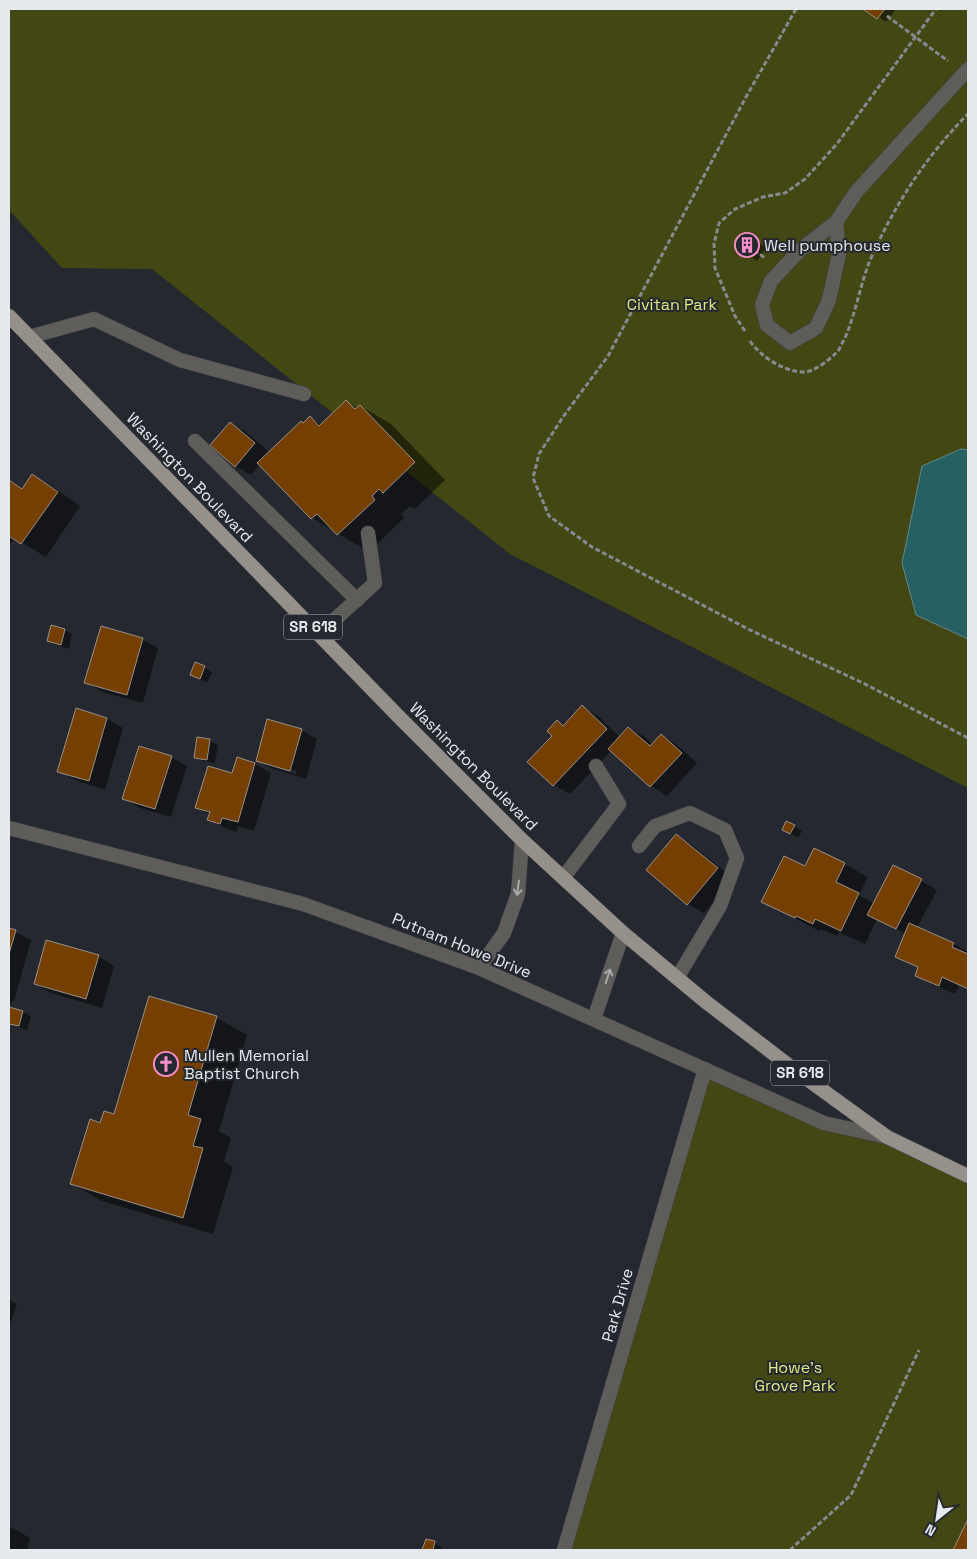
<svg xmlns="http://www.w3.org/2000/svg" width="977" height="1559" font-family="'Space Grotesk',sans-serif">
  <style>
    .green { fill: #424714 }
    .water { fill: #276062; stroke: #60898c }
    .shadow { fill: #0007; fill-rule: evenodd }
    .building { fill: #743f01; stroke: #98908a }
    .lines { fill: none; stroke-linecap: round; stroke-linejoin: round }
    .service-casing { stroke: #40444a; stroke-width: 15 }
    .minor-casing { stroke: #40444a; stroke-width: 15 }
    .tertiary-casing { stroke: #40444a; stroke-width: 15 }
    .primary-casing { stroke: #40444a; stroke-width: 15 }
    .path { stroke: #868a8f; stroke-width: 3; stroke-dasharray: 5 2.5; stroke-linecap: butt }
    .service { stroke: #5f5d5a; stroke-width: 14 }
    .minor { stroke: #5f5d5a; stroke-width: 14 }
    .tertiary { stroke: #5f5d5a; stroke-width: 14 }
    .primary { stroke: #96908a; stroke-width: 14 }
    .oneway { stroke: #a9aaab }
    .labels { text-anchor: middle; stroke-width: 4; stroke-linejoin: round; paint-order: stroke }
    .shield { fill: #25292f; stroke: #acafb4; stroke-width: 1 }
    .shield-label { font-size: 15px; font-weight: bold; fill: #e6e9ed }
    .poi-label { font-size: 16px; fill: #e6e9ed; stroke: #25292f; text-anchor: start }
    .park-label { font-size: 16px; fill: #deeb84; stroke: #25292f }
    .street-label { font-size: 16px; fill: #e6e9ed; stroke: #25292f }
  </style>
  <rect width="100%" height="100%" fill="#25292f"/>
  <!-- green -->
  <g class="green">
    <path d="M9 9H968V788L510 554 152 269 62 268 9 210Z"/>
    <path d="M705 1069 824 1123 887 1137 968 1176V1550H564Z"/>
  </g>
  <!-- water -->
  <path class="water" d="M961 449 968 450V639L916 615 902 563 922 466Z"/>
  <!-- shadow -->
  <g class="shadow">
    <path d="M866 9H896L886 22Z"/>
    <path d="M754 239 766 248 757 261 749 256Z"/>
    <path d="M347 402 358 408 360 406 391 424 445 480 415 509 410 506 401 514 404 518 369 552 312 518 260 465 251 475 235 466 231 423 247 433 269 452 310 418 322 425Z"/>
    <path d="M33 475 56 489 80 506 46 557 14 538 9 546V479L23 489Z"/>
    <path d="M52 627 65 630 72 634 69 649 56 645 49 641Z"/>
    <path d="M142 639 158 648 143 703 102 692 86 682Z"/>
    <path d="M204 667 212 672 207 683 191 675Z"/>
    <path d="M583 707 598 716 620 737 629 728 645 737 653 745 661 735 677 745 697 763 667 796 651 786 612 750 570 794 554 785V736L558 722 565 726Z"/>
    <path d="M107 719 123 728 105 790 75 780 59 771Z"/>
    <path d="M301 730 317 739 306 779 273 769 257 760ZM273 764 297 771 296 774 273 767Z"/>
    <path d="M198 739 210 741 218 745 215 763 203 761 195 757Z"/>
    <path d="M171 757 187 766 171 817 140 808 124 798Z"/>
    <path d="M238 759 255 764 271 773 254 831 238 826 236 832 225 828 209 819 210 815 197 807 233 774Z"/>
    <path d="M787 823 802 831 798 838 783 829Z"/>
    <path d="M676 836 692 845 733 878 704 913 688 904Z"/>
    <path d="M844 864 868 877 859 895 874 903 921 881 937 890 917 928 954 944 968 952V990L959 986 955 994 932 984 916 975 919 968 896 956 906 934 877 919 865 944 839 932 837 936 821 929 819 931 763 901 806 868Z"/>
    <path d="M9 929 31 940 14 1001 12 1000 9 1009 23 1012 31 1016 27 1030 9 1023Z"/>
    <path d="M98 956 114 966 102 1008 51 993 35 984Z"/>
    <path d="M150 998 217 1018 247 1035 219 1131 231 1138 224 1162 233 1167 213 1234 102 1201 72 1184 101 1124 115 1115Z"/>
    <path d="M9 1300 17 1304 11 1322H9Z"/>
    <path d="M9 1526 30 1538 27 1550H9Z"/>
    <path d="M426 1540 442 1547 441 1550H424Z"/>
  </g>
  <!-- building -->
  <g class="building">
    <path d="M863 9H885L877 19Z"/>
    <path d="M746 233 759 242 749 257 736 248Z"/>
    <path d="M346 400 355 409 360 405 415 462 383 493 379 489 372 496 375 500 337 535 317 514 311 519 257 463 301 421 303 423 310 416 319 426Z"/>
    <path d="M230 422 255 443 235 467 210 445Z"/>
    <path d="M32 474 58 492 21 544 9 536V480L22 489Z"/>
    <path d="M51 625 65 629 61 645 47 641Z"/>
    <path d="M101 626 143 638 127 695 84 683Z"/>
    <path d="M195 662 205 666 200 679 190 675Z"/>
    <path d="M582 705 607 729 553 786 527 762 552 736 547 731 557 720 563 726Z"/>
    <path d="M76 708 107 718 89 781 57 772Z"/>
    <path d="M267 719 302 729 290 771 256 761Z"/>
    <path d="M628 727 650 746 661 734 682 753 650 787 608 749Z"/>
    <path d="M197 737 210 739 207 760 194 758Z"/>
    <path d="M139 746 172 756 155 809 122 799Z"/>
    <path d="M237 757 255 763 238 822 222 818 220 824 207 820 210 812 195 808 208 766 232 773Z"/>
    <path d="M786 821 795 825 790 834 782 830Z"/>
    <path d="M676 834 718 868 687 905 646 870Z"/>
    <path d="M814 848 845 863 836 882 859 893 841 931 815 919 813 924 796 916 795 918 761 902 784 856 805 866Z"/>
    <path d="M893 865 922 879 896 929 867 915Z"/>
    <path d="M909 923 954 943 952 947 968 954V989L942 977 939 986 915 976 918 967 895 957Z"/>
    <path d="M9 928 16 930 9 954Z"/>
    <path d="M46 940 99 955 86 999 34 984Z"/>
    <path d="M149 996 217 1016 188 1115 201 1119 193 1146 203 1148 183 1218 70 1184 90 1119 100 1123 104 1111 114 1114Z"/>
    <path d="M9 1007 23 1011 19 1026 9 1024Z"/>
    <path d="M968 1519V1550H953Z"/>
    <path d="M426 1539 435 1541 433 1550H422Z"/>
  </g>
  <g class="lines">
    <defs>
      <g id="service">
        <path d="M836 222 839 254 829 300 816 328 790 343 767 325 762 305 771 281 800 250 836 222 857 191 968 69"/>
        <path d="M29 337 94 319 180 360 304 394"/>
        <path d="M195 441 357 600"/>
        <path d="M319 634 375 583 368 533"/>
        <path d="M639 846 655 826 690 813 725 830 737 858 720 906 677 978"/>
        <path d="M563 878 619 804 596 766"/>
      </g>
      <path id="minor" d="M564 1550 705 1069"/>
      <g id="tertiary">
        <path d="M9 828 303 904 479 968 824 1123 887 1137"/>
        <path d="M479 968 504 933 518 894 522 840"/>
        <path d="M594 1019 623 933"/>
      </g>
      <path id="primary" d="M9 316 401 719 522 840 623 933 706 1002 796 1071 887 1137 968 1176"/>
    </defs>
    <!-- service casing -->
    <use href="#service" class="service-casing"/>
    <!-- minor casing -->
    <use href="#minor" class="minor-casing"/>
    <!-- tertiary casing -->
    <use href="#tertiary" class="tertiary-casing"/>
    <!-- primary casing -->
    <use href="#primary" class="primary-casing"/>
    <!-- path -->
    <g class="path">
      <path d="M796 9 746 97 608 356 563 417 539 454 533 478 549 516 592 547 748 629 865 684 968 738"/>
      <path d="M887 16 948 61"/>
      <path d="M754 250 765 258"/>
      <path d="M745 331 735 316 715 268 714 244 719 223 735 209 763 197 785 193 805 179 836 145 936 9"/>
      <path d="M750 341C761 357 784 372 804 372 814 372 829 360 836 353 840 350 841 344 844 340 856 314 860 284 871 258 895 204 927 155 968 114"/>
      <path d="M790 1550 851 1495 919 1350"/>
    </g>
    <!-- service -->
    <use href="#service" class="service"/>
    <!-- minor -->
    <use href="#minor" class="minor"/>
    <!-- tertiary -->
    <use href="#tertiary" class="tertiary"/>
    <!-- primary -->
    <use href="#primary" class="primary"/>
  </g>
  <!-- one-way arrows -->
  <defs><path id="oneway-shaft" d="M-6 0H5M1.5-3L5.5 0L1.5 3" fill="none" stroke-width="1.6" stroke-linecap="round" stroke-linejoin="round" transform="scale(1.25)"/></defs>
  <g class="oneway">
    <use href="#oneway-shaft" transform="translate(518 888) rotate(97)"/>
    <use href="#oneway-shaft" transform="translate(608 976) rotate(-72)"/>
  </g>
  <!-- icons -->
  <defs>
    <symbol id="building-ring" viewBox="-11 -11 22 22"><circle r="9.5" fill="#25292f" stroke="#f98fca" stroke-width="1.5"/><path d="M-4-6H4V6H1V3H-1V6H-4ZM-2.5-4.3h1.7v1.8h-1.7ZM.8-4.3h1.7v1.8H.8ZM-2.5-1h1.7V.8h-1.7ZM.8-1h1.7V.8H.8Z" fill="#f98fca"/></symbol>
    <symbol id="church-ring" viewBox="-11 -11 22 22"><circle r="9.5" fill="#25292f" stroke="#f98fca" stroke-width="1.5"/><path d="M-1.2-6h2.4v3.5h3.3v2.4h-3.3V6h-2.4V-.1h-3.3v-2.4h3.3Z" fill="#f98fca"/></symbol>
  </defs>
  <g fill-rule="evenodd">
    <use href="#building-ring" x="733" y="231" width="28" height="28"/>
    <use href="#church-ring" x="152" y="1050" width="28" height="28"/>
  </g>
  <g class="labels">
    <!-- shield labels -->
    <g class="shield">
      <rect x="284" y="614.5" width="58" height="25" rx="4"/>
      <rect x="771" y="1060.5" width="58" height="25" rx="4"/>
    </g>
    <g class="shield-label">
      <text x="313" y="632">SR 618</text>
      <text x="800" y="1078">SR 618</text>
    </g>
    <!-- poi labels -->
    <g class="poi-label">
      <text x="764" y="251">Well pumphouse</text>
      <text x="184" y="1061">Mullen Memorial<tspan x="184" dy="18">Baptist Church</tspan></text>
    </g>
    <!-- park labels -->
    <g class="park-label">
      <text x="672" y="310">Civitan Park</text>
      <text x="795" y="1373">Howe’s<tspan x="795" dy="18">Grove Park</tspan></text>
    </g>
    <!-- street labels -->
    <g class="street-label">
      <text transform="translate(190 477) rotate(46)" y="6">Washington Boulevard</text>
      <text transform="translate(474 766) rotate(45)" y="6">Washington Boulevard</text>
      <text transform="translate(462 945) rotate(22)" y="6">Putnam Howe Drive</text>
      <text transform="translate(617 1305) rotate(-74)" y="6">Park Drive</text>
    </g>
  </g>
  <!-- border -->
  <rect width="977" height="1559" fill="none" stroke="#e6e9ed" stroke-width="20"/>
  <!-- north arrow -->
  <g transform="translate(937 1519) rotate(210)" stroke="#25292f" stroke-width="4" paint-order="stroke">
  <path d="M0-4L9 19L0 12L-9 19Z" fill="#e6e9ed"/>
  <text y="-8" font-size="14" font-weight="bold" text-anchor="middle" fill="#e6e9ed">N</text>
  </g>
</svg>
